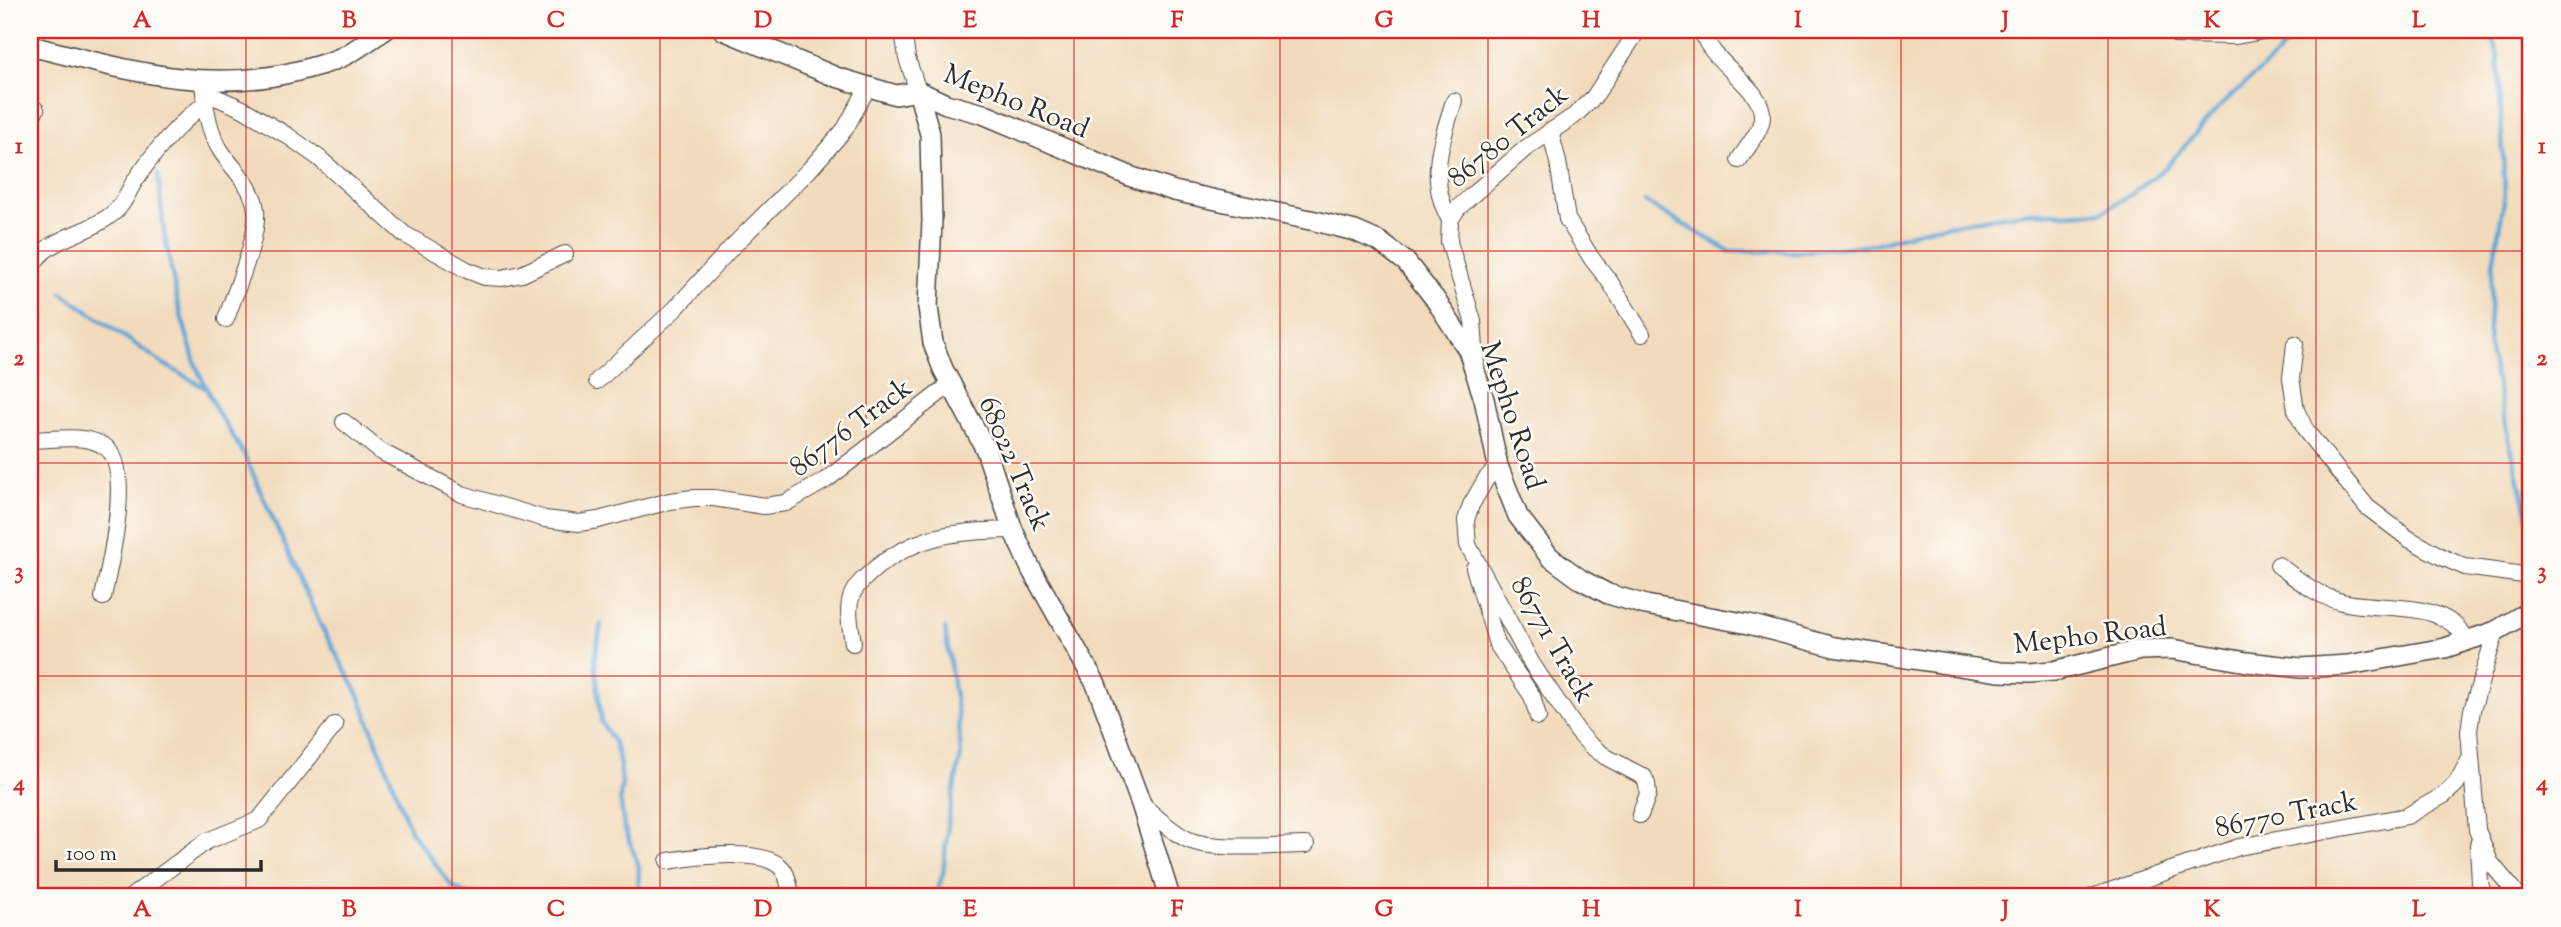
<svg xmlns="http://www.w3.org/2000/svg" width="2561" height="927" font-family="'Sorts Mill Goudy',serif">
  <style>
    .lines { fill: none; stroke-linecap: round; stroke-linejoin: round }
    .stream { stroke: #5fa4d5; stroke-width: 4.5 }
    .minor-casing { stroke: #494541; stroke-width: 18 }
    .tertiary-casing { stroke: #494541; stroke-width: 22 }
    .minor { stroke: #fff; stroke-width: 16 }
    .tertiary { stroke: #fff; stroke-width: 19 }
    .grid { fill: none; stroke: #d62828; stroke-width: 2; stroke-opacity: 0.55 }
    .labels { text-anchor: middle; stroke-width: 5; stroke-linejoin: round; paint-order: stroke }
    .street-label { font-size: 28px; fill: #2b2b2b; stroke: #fdfcf7 }
    .neatline { fill: none; stroke: #d62828; stroke-width: 2.5 }
    .grid-label { font-size: 23px; text-anchor: middle; font-weight: bold; fill: #d62828 }
  </style>
  <rect width="100%" height="100%" fill="#fdfcf7"/>
  <filter id="ink" filterUnits="userSpaceOnUse"><feTurbulence type="fractalNoise" baseFrequency=".0143" numOctaves="2"/><feDisplacementMap in="SourceGraphic" scale="14" xChannelSelector="R" yChannelSelector="G"/><feConvolveMatrix kernelMatrix="1 2 1 2 8 2 1 2 1" color-interpolation-filters="sRGB"/></filter>
  <filter id="wash" filterUnits="userSpaceOnUse"><feTurbulence type="fractalNoise" baseFrequency=".00686" numOctaves="4" result="noise"/><feDisplacementMap in="SourceGraphic" scale="28" xChannelSelector="R" yChannelSelector="G"/><feGaussianBlur stdDeviation="1.57" result="paint"/><feColorMatrix in="noise" values="0 0 0 0 0 0 0 0 0 0 0 0 0 0 0 0 0 1.4 0 .05"/><feComposite in="paint" operator="in"/></filter>
  <g filter="url(#wash)">
    <rect width="100%" height="100%" fill="#f2dbbc"/>
    <g class="lines">
      <!-- stream -->
      <g class="stream">
        <path d="M2490 30 2498 56 2505 195 2493 264 2488 342 2508 436 2531 528"/>
        <path d="M158 174 164 232 178 305 196 366 217 411 244 454 321 626 359 695 411 832 451 885 471 897"/>
        <path d="M1645 202 1729 251 1802 252 1875 244 1930 228 1991 218 2031 212 2066 214 2102 212 2132 194 2165 168 2222 104 2274 58 2298 30"/>
        <path d="M62 293 162 363 207 389"/>
        <path d="M601 624 595 658 601 721 615 744 619 759 622 782 620 797 624 827 639 867 638 897"/>
        <path d="M935 897 943 874 949 814 961 755 958 717 945 629"/>
      </g>
    </g>
  </g>
  <g filter="url(#ink)">
    <g class="lines">
      <defs>
        <g id="minor">
          <path d="M903 30 907 58 918 91"/>
          <path d="M1702 30C1709 63 1764 87 1762 117 1761 132 1747 147 1739 160"/>
          <path d="M2529 30 2531 50"/>
          <path d="M2177 35 2236 36 2268 30"/>
          <path d="M203 83C205 106 208 131 221 151 234 171 253 185 256 210 259 237 235 292 226 319"/>
          <path d="M204 92 243 109 288 136 319 158 404 234 467 270 485 277 502 278 522 274 565 254"/>
          <path d="M30 109 36 110"/>
          <path d="M1550 131 1558 162 1567 219 1592 259 1610 282 1642 334"/>
          <path d="M1450 220C1427 180 1441 142 1454 101"/>
          <path d="M30 270C45 236 86 236 112 214 124 205 128 191 136 179 155 151 177 124 205 104"/>
          <path d="M2295 344 2291 378 2296 410 2306 431 2367 507 2409 539 2442 557 2465 567 2531 576"/>
          <path d="M1476 363 1473 321 1449 242 1450 220 1458 208 1471 196 1526 148 1574 116 1594 97 1638 30"/>
          <path d="M597 381 675 309 730 249 809 170 845 129 868 87"/>
          <path d="M344 422 380 451 462 494 545 519 579 523 598 520 670 501 693 498H714L764 506 786 503 826 480 951 384"/>
          <path d="M30 440C53 440 83 433 104 446 135 464 109 567 103 597"/>
          <path d="M1498 466 1486 479 1471 505 1466 520 1468 545 1532 664 1578 732 1590 745 1606 757 1644 777 1647 784 1648 794 1640 815"/>
          <path d="M2278 565C2297 579 2316 595 2338 601 2373 611 2425 601 2453 624 2459 628 2463 635 2468 640"/>
          <path d="M1474 568 1497 644 1532 696 1538 717"/>
          <path d="M2496 631 2472 710 2469 731 2477 830 2490 862 2519 897"/>
          <path d="M853 643C851 628 846 609 852 595 856 584 868 575 877 567 921 533 960 531 1013 530"/>
          <path d="M1141 804C1156 816 1171 832 1189 840 1214 851 1277 845 1306 845"/>
          <path d="M2478 844 2480 883 2484 897"/>
          <path d="M668 861C693 857 769 846 784 871 789 879 790 889 791 897"/>
          <path d="M131 897 207 841 259 820 335 725"/>
          <path d="M2092 897 2239 847 2407 816 2444 795 2456 784 2471 757"/>
        </g>
        <g id="tertiary">
          <path d="M723 30 836 77 896 95 918 91 946 104 983 114 1132 177 1174 191 1315 221 1355 231 1380 242 1406 262 1435 299 1468 350 1484 399 1498 466 1518 516 1550 557 1580 579 1608 594 1646 605 1749 624 1834 647 2000 672 2029 673 2054 671 2140 650 2172 649 2247 662 2301 668 2348 665 2445 648 2496 631 2531 610"/>
          <path d="M30 46C122 68 202 95 298 71 317 66 337 61 353 51 364 44 374 37 385 30"/>
          <path d="M918 91 930 134 932 221 928 307 933 343 943 369 985 448 1013 530 1031 569 1096 684 1141 804 1170 897"/>
        </g>
      </defs>
      <!-- minor casing -->
      <use href="#minor" class="minor-casing"/>
      <!-- tertiary casing -->
      <use href="#tertiary" class="tertiary-casing"/>
      <!-- minor -->
      <use href="#minor" class="minor"/>
      <!-- tertiary -->
      <use href="#tertiary" class="tertiary"/>
    </g>
  </g>
  <!-- grid -->
  <path class="grid" d="M246 30V897M452 30V897M660 30V897M866 30V897M1074 30V897M1280 30V897M1488 30V897M1694 30V897M1901 30V897M2108 30V897M2316 30V897M30 251H2531M30 463H2531M30 676H2531"/>
  <g class="labels">
    <!-- street labels -->
    <g class="street-label">
      <text transform="translate(1017 100) rotate(22)" y="10">Mepho Road</text>
      <text transform="translate(1507 135) rotate(-39)" y="10">86780 Track</text>
      <text transform="translate(1514 415) rotate(72)" y="10">Mepho Road</text>
      <text transform="translate(850 426) rotate(-37)" y="10">86776 Track</text>
      <text transform="translate(1016 463) rotate(67)" y="10">68022 Track</text>
      <text transform="translate(2090 634) rotate(-7)" y="10">Mepho Road</text>
      <text transform="translate(1554 639) rotate(60)" y="10">86771 Track</text>
      <text transform="translate(2286 813) rotate(-11)" y="10">86770 Track</text>
    </g>
  </g>
  <!-- margin -->
  <rect width="2561" height="927" fill="none" stroke="#fdfcf7" stroke-width="77"/>
  <!-- scale -->
  <path d="M56 860v10h205v-10" fill="none" stroke="#2b2b2b" stroke-width="3.5"/>
  <text x="66" y="860" font-size="21" fill="#2b2b2b" stroke="#fdfcf7" stroke-width="5" paint-order="stroke">100 m</text>
  <rect x="38" y="38" width="2484" height="850" class="neatline"/>
  <g class="grid-label">
    <text x="142" y="27">A</text>
    <text x="349" y="27">B</text>
    <text x="556" y="27">C</text>
    <text x="763" y="27">D</text>
    <text x="970" y="27">E</text>
    <text x="1177" y="27">F</text>
    <text x="1384" y="27">G</text>
    <text x="1591" y="27">H</text>
    <text x="1798" y="27">I</text>
    <text x="2005" y="27">J</text>
    <text x="2212" y="27">K</text>
    <text x="2419" y="27">L</text>
    <text x="19" y="153">1</text>
    <text x="2542" y="153">1</text>
    <text x="19" y="365">2</text>
    <text x="2542" y="365">2</text>
    <text x="19" y="578">3</text>
    <text x="2542" y="578">3</text>
    <text x="19" y="790">4</text>
    <text x="2542" y="790">4</text>
    <text x="142" y="916">A</text>
    <text x="349" y="916">B</text>
    <text x="556" y="916">C</text>
    <text x="763" y="916">D</text>
    <text x="970" y="916">E</text>
    <text x="1177" y="916">F</text>
    <text x="1384" y="916">G</text>
    <text x="1591" y="916">H</text>
    <text x="1798" y="916">I</text>
    <text x="2005" y="916">J</text>
    <text x="2212" y="916">K</text>
    <text x="2419" y="916">L</text>
  </g>
</svg>
